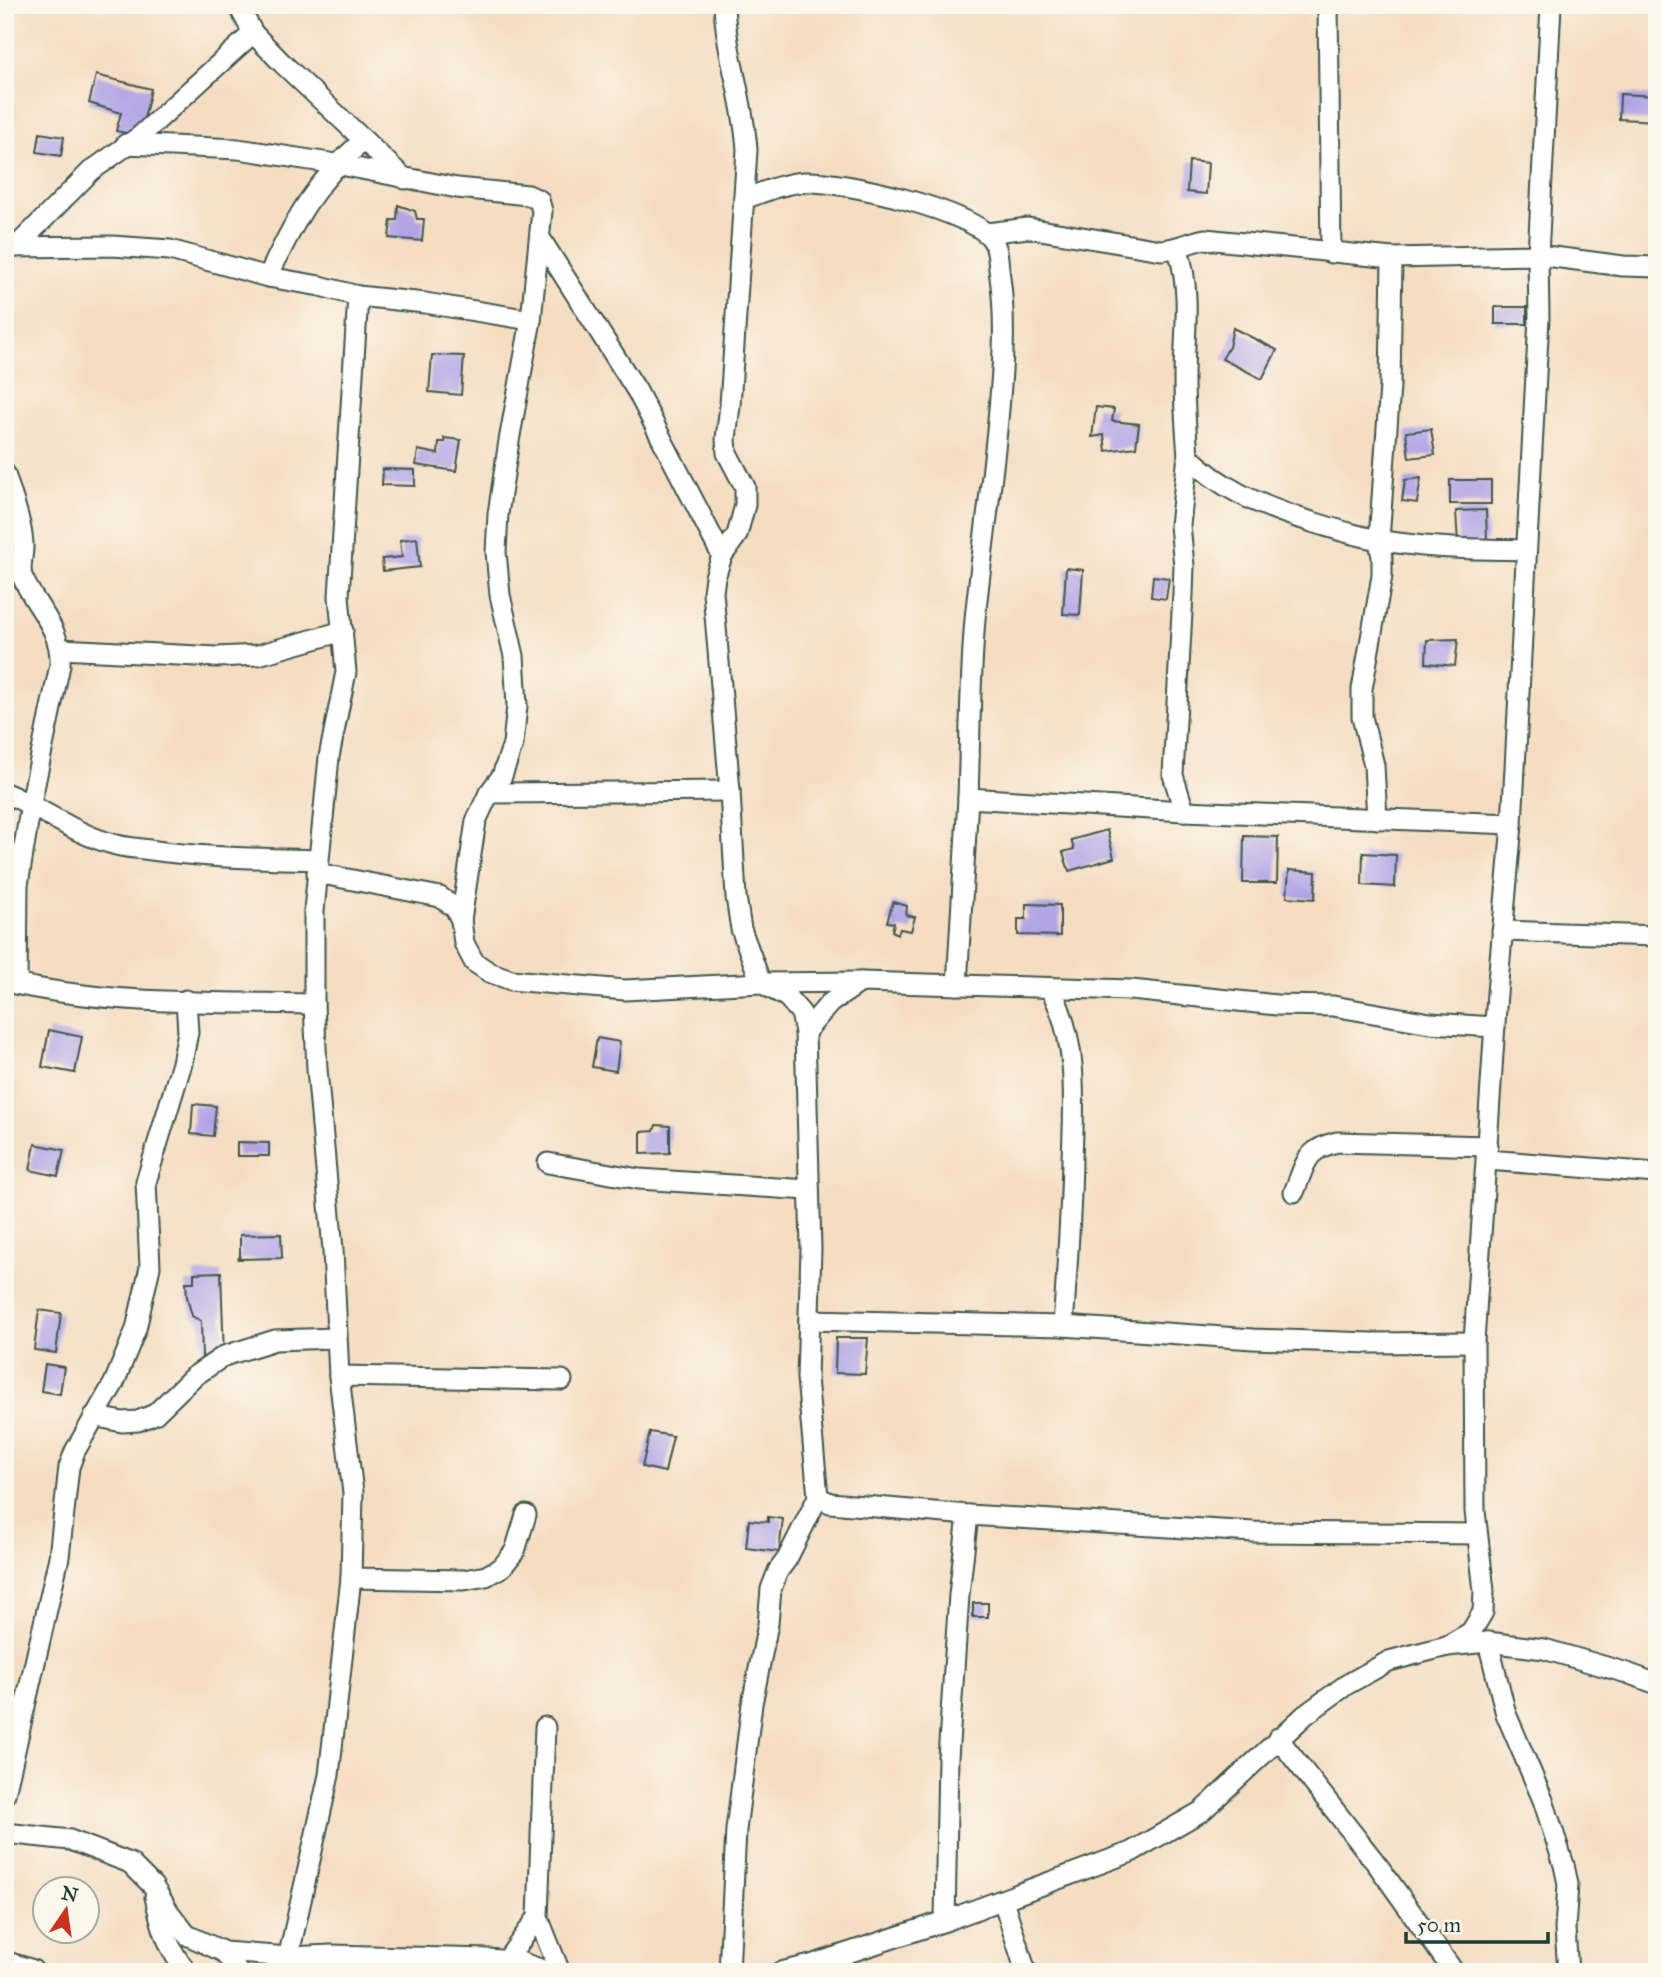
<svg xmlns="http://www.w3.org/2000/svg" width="1662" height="1977" font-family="'IM FELL Great Primer',serif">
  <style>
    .building { fill: #b1a5e5 }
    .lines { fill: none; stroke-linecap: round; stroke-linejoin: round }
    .minor-casing { stroke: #3f5549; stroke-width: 23 }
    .major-casing { stroke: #3f5549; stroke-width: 28 }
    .minor { stroke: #fff; stroke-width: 19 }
    .major { stroke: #fff; stroke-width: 24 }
  </style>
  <rect width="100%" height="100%" fill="#fbf7ec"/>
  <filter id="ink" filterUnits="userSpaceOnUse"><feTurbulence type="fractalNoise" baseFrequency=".0143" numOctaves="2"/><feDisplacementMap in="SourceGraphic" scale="14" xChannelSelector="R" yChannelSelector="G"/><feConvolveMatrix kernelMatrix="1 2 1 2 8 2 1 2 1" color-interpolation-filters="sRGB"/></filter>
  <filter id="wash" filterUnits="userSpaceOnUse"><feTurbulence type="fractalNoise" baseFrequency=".00686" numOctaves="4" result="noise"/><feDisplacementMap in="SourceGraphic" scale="28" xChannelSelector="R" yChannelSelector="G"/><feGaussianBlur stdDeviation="1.57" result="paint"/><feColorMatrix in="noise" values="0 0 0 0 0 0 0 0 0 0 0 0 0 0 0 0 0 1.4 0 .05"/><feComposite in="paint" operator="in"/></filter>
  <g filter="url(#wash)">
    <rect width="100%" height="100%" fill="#f5ddc2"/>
    <g id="blocks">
      <!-- building -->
      <g class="building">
        <path d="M96 75 151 89 140 136 116 131 121 113 89 103Z"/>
        <path d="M1620 94 1657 96V121L1619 119Z"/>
        <path d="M40 133 64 137 61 156 37 152Z"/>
        <path d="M1189 161 1208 163 1206 194 1187 192Z"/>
        <path d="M398 205 415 211 417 219H424L422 241 389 238 391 220H397Z"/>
        <path d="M5 307H9L8 336H5Z"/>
        <rect x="1495" y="307" width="32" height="17"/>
        <path d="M1233 328 1277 350 1262 379 1222 359 1229 347Z"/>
        <path d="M432 355 464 356 461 395 429 392Z"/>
        <path d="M1096 407 1114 409 1112 421 1139 424 1136 447 1106 451 1104 435 1092 437Z"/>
        <path d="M1431 429 1435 455 1409 458 1406 432Z"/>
        <path d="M444 438 461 440 456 471 416 465 418 450 438 454 439 442H445Z"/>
        <path d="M383 469 415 470V486L382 485Z"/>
        <path d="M1421 478 1417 503 1402 501 1405 480Z"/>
        <rect x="1450" y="480" width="41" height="24"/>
        <path d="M1486 510 1487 542 1458 544 1456 511Z"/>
        <path d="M417 538 420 567 383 571 382 559 402 557 400 540Z"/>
        <path d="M1066 568 1083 570 1080 615 1063 614Z"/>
        <path d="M1153 576 1169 578 1166 599 1151 597Z"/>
        <path d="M1458 639 1455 666 1426 663 1427 640Z"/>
        <path d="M1107 830 1114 858 1069 871 1063 852 1074 849 1071 840Z"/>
        <path d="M1244 836 1278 837 1277 883H1243Z"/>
        <path d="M1363 853 1396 855 1395 887 1362 885Z"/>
        <path d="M1289 870 1316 872 1315 899 1287 897Z"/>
        <path d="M893 902 907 906 906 915 915 917 911 931 900 929 898 934 892 931 894 923 887 922Z"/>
        <path d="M1026 904 1060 905V936L1018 935V919H1026Z"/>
        <path d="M49 1030 82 1037 75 1073 42 1067Z"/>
        <path d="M597 1038 620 1042 616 1071 592 1067Z"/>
        <path d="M193 1104 216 1106 213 1136 191 1134Z"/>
        <path d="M656 1125 670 1126V1153L641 1154V1132L654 1131Z"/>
        <path d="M237 1142 269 1143V1156H237Z"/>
        <path d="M35 1144 64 1150 58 1176 30 1170Z"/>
        <path d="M281 1234 282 1258 238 1259 240 1256V1235Z"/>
        <path d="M221 1272 224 1356 202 1357 201 1321 192 1316 187 1297 186 1282H194V1273Z"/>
        <path d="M39 1310 61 1313 56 1353 34 1350Z"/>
        <path d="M836 1338H868L865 1374 835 1373Z"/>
        <path d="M45 1364 64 1367 60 1394 41 1391Z"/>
        <path d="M650 1432 673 1436 665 1472 642 1467Z"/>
        <path d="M768 1517 783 1519 779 1552 746 1548 749 1520 768 1522Z"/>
        <rect x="973" y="1603" width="15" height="14"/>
      </g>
    </g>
  </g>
  <g filter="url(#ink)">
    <use href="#blocks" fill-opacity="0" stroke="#3f5549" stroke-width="2"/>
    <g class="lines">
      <defs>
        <g id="minor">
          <path d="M724 5C726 54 744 101 747 150L730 405 726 439 727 453 745 487V505L737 535 722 556 715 577 713 592 730 791 736 897 741 929 761 983 787 997 801 1013 805 1032 811 1249 807 1378 818 1497 787 1559 778 1571 771 1589 768 1624 752 1704 736 1830 729 1972"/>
          <path d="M1328 5 1331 253"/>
          <path d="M253 33 282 63 405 179"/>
          <path d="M126 144 238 149 336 164 457 188 528 195 539 200 542 211 531 320 509 441 498 514 496 552 500 595 514 656 517 706 513 744 502 776 489 793 476 821 461 920"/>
          <path d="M744 199C764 192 784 183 805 182 840 180 976 211 993 241 999 250 998 266 1000 277 1006 321 1003 364 999 409 993 479 982 549 975 619 970 678 970 739 968 798"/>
          <path d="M987 233 1028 228 1161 250C1177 249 1189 242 1205 239L1392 258 1538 255 1623 266 1657 267"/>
          <path d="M540 238 637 391 722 556"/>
          <path d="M5 247 112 246 170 250 268 277 320 286 358 296 425 303 531 320"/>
          <path d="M16 247 91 171 140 136 253 33 238 5"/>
          <path d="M1178 249C1192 296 1184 332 1184 379 1184 405 1186 430 1188 456 1220 488 1257 504 1299 518 1332 528 1364 539 1398 543 1440 549 1484 549 1526 550"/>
          <path d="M268 277C295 219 314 183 364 140"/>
          <path d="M5 474C12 497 21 520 23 543 24 554 19 566 22 576 35 608 62 627 60 665L31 803 18 885 17 984"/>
          <path d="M61 649 217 657 258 655 343 631"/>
          <path d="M5 793C42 808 74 834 113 844 125 848 138 848 150 850 205 858 262 858 318 860"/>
          <path d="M489 793 730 791"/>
          <path d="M1184 811 1173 775 1183 594 1184 566 1180 525 1188 456"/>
          <path d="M1377 819 1374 765 1362 717V689L1382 576V557L1379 540 1390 386 1392 258"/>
          <path d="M317 873 440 897 455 908 461 920 464 943 474 962 489 972 511 980 625 990 761 983 861 982 1131 990 1277 1005 1333 1006 1430 1023 1495 1027"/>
          <path d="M1502 931 1657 936"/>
          <path d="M6 982C106 1005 212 1002 314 1004"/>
          <path d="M957 985 968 798 1184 811 1512 824"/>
          <path d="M1050 988C1079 1042 1074 1101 1072 1160 1071 1216 1067 1271 1063 1326"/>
          <path d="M805 1032 830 1003 861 982"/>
          <path d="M1487 1160 1657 1173"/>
          <path d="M548 1163 639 1179 809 1190"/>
          <path d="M1294 1192C1306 1164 1304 1150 1337 1142L1488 1146"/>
          <path d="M809 1320 1063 1326 1253 1339 1372 1343 1474 1342"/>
          <path d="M339 1376 562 1380"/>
          <path d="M94 1416 122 1422 138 1421 155 1414 193 1377 224 1356 275 1340 336 1338"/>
          <path d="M818 1497 830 1503 968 1515 959 1595 948 1758 945 1921"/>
          <path d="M968 1515 1254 1532 1477 1534"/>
          <path d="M351 1578 464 1580 486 1576 502 1567 515 1551 526 1515"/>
          <path d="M1488 1642 1506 1714 1543 1800 1564 1865 1568 1884 1565 1929 1568 1972"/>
          <path d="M1447 1646 1471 1632 1483 1612 1484 1591 1475 1511 1474 1342 1497 993 1512 824 1539 318 1538 255 1551 5"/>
          <path d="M545 1727 538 1917 560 1972"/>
          <path d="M1278 1738 1379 1867 1454 1972"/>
          <path d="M5 1794 59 1557 69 1467 75 1451 114 1383 136 1329 150 1267 146 1182 182 1063 188 1032 186 1000"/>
          <path d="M5 1833 70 1840 130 1863 153 1886 169 1912 187 1935 224 1952 289 1957 331 1955 489 1959 520 1962 549 1972"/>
          <path d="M155 1897C161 1925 168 1950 187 1972"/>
          <path d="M1003 1900 1026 1972"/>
          <path d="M224 1952 238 1972"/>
          <path d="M506 1961 538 1917"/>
          <path d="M285 1972 329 1775 351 1578 353 1493 339 1376 333 1250 317 1069 314 1004V911L329 757 346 672 339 596 358 296"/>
          <path d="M781 1972 811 1965 945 1921 1131 1852 1202 1811 1305 1715 1346 1685 1389 1661 1447 1646 1488 1642 1544 1649 1627 1673 1657 1684"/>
        </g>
        <path id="major" d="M5 1964 31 1972"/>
      </defs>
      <!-- minor casing -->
      <use href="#minor" class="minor-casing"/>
      <!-- major casing -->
      <use href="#major" class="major-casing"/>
      <!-- minor -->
      <use href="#minor" class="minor"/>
      <!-- major -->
      <use href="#major" class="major"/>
    </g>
  </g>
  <!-- margin -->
  <rect width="1662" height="1977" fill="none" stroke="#fbf7ec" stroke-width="28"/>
  <!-- north arrow -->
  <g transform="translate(66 1910) rotate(13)"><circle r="33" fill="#fbf7ec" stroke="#a3ada2" stroke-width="2"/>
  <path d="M0-5L12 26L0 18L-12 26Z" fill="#c8321e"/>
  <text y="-10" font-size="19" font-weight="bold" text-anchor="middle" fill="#1f3d34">N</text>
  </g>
  <!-- scale -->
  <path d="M1406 1932v10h142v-10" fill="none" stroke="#1f3d34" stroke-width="3.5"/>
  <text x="1417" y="1932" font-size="21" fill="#1f3d34" stroke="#fbf7ec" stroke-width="5" paint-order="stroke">50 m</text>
</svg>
